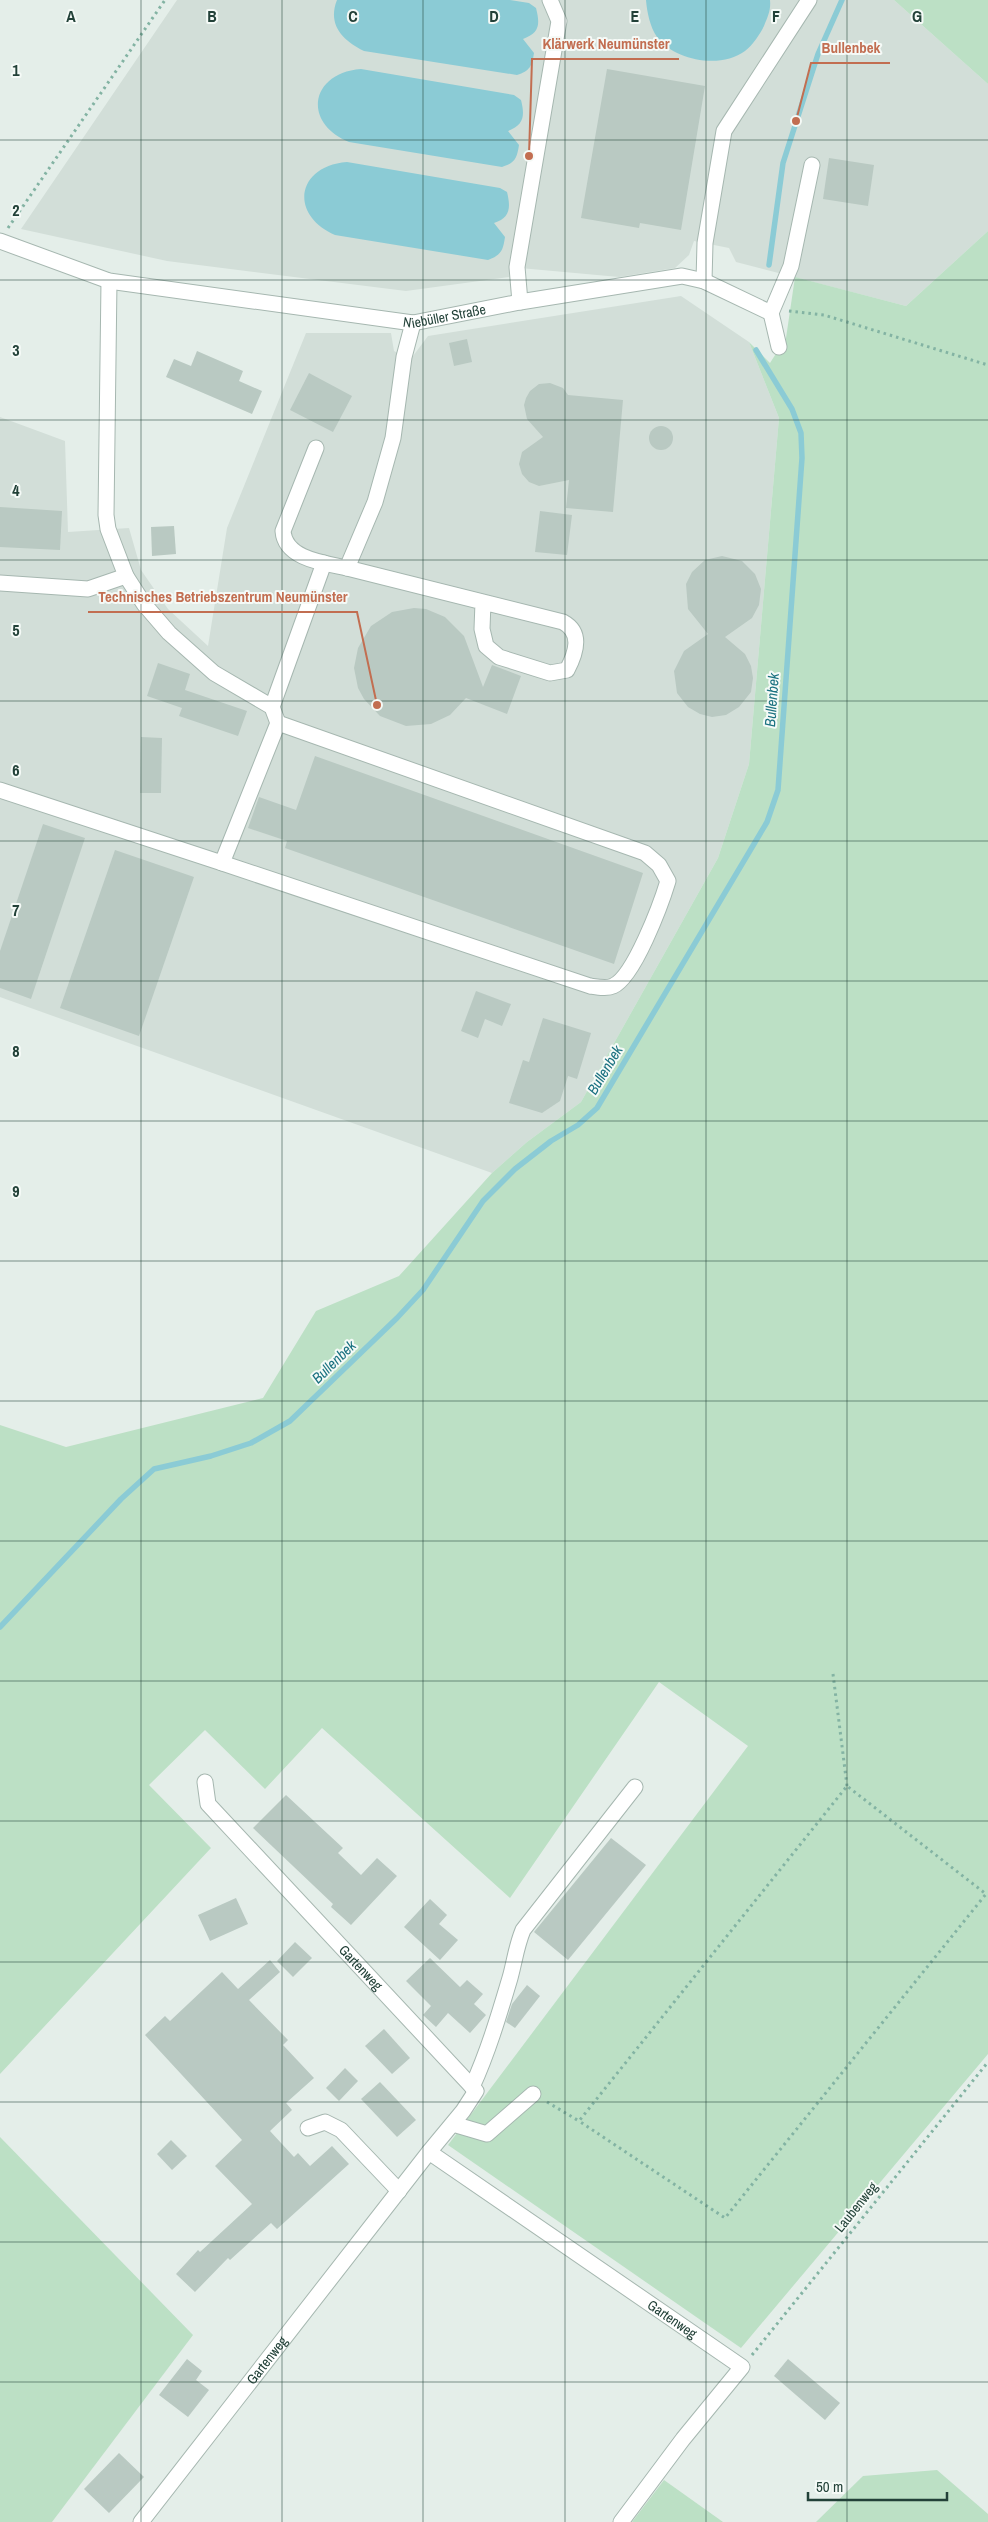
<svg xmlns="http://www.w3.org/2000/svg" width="988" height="2522" font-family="'Archivo Narrow',sans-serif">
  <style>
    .built { fill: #d2ded8 }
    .green { fill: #bce0c5 }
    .water { fill: #8bcbd5 }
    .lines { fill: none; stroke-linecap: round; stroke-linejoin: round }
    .stream { stroke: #8bcbd5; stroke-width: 5.5 }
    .building { fill: #b9c9c2 }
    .minor-casing { stroke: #a6b7b0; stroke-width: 17 }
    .path { stroke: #83b3a3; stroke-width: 3; stroke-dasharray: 2.5 4; stroke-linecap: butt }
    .minor { stroke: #fff; stroke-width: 15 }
    .grid { fill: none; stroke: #224138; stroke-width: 1; stroke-opacity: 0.55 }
    .labels { text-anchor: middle; stroke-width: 4; stroke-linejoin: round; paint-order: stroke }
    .street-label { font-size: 14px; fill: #224138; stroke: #f5faf7 }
    .water-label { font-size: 15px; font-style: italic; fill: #1a7180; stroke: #f5faf7 }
    .grid-label { font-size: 16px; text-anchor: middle; font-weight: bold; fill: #224138; stroke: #f5faf7; stroke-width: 4; stroke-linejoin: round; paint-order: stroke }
    .leader { fill: none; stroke: #c26e51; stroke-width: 2 }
    .callout-dot { fill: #c26e51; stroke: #f5faf7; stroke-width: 2 }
    .callout-label { font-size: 15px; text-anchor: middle; font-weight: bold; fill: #c26e51; stroke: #f5faf7; stroke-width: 4; stroke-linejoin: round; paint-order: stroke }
  </style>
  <rect width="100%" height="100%" fill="#e4eee9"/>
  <!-- built -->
  <g class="built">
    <path d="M177 0H894L988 84V231L906 306 736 262 729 248 694 241 689 255 675 268 619 277 509 267V277L406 291 167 261 21 229Z"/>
    <path d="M681 296 749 342 779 418 749 764 718 858 581 1102 527 1142 492 1173 0 997V417L65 441 68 532 129 528 141 570 168 609 208 646 227 528 306 333H391L394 351 410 360 428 336Z"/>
  </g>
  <!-- green -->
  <g class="green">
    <path d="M894 0H988V84Z"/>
    <path d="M988 231V2054L741 2348 448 2145 748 1746 659 1682 510 1898 322 1728 265 1789 205 1730 149 1785 211 1848 0 2074V1425L66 1447 263 1398 316 1311 399 1276 492 1173 527 1142 581 1102 718 858 749 764 779 418 749 342 770 363 786 338 795 277 906 306Z"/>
    <path d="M0 2137 193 2335 52 2522H0Z"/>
    <path d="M937 2470 988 2514V2522H816L863 2476Z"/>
    <path d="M664 2480 723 2522H632Z"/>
  </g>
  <!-- water -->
  <g class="water">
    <path d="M337 0H510L529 3 536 8C540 24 540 33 523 39L534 53C532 66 530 71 517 75L364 51C343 41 327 25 337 0Z"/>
    <path d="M646 0H770C771 10 768 16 764 26 760 34 753 45 745 51 721 69 675 61 657 37 650 27 647 12 646 0Z"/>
    <path d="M361 69 514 95 521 100C525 116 524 125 508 131L519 145C517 158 515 163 502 167L349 142C302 123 310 73 361 69Z"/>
    <path d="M347 162 500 188 507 192C511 208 510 218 494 223L505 237C503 251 501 255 488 260L335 235C289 215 296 166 347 162Z"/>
  </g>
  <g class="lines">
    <!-- stream -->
    <g class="stream">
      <path d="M769 265 783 163 818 54 842 0"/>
      <path d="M0 1627 121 1499 154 1469 211 1456 251 1443 290 1421 397 1318 423 1290 483 1201 515 1169 551 1141 578 1125 597 1108 767 822 778 790 802 458 801 433 792 409 756 350"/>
    </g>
  </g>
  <!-- building -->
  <g class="building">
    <path d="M607 69 705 86 681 230 640 223 639 228 581 218Z"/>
    <path d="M829 158 874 165 868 206 823 199Z"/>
    <path d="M467 339 472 362 454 366 449 343Z"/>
    <path d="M197 351 243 371 239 381 262 391 252 414 166 377 174 359 191 366Z"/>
    <path d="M309 373 352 396 333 432 290 410Z"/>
    <path d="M550 383 563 388 568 395 623 400 613 512 566 508 569 480 539 486 529 482 522 474 519 464 522 452 543 437 527 419 524 405 526 398 530 391 539 384Z"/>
    <circle cx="661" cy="438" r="12"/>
    <path d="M0 507 62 511 60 550 0 547Z"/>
    <path d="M540 511 572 515 567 555 535 552Z"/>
    <path d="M174 526 176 554 152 556 151 527Z"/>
    <path d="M722 556 742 561 755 574 761 589 759 605 752 618 725 637 745 654 751 666 753 678 751 692 739 707 726 715 712 717 700 714 688 707 677 693 674 671 684 651 708 634 688 609 686 584 692 572 705 560Z"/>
    <path d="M414 608 426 609 445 617 464 636 483 687 492 665 521 676 507 714 466 698 450 715 431 724 406 726 380 716 364 699 358 688 354 668 358 648 371 626 392 612Z"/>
    <path d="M158 663 190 674 185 690 247 711 238 736 179 716 182 708 147 696Z"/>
    <path d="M141 737 162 738 161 793H140Z"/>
    <path d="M315 756 643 873 614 964 285 848 287 841 248 828 259 797 296 810Z"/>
    <path d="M43 824 85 838 31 999 0 988V951Z"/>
    <path d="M115 850 194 877 139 1036 60 1008Z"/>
    <path d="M476 991 511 1004 502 1026 485 1019 478 1038 461 1031Z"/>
    <path d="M543 1018 591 1033 577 1079 568 1076 560 1101 542 1113 509 1103 523 1060 529 1062Z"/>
    <path d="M286 1795 343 1848 338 1853 361 1875 377 1858 397 1876 351 1925 331 1907 333 1904 253 1828Z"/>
    <path d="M611 1838 646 1865 568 1960 534 1932Z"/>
    <path d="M236 1898 248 1924 210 1941 198 1915Z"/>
    <path d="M430 1899 447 1915 439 1924 458 1940 440 1960 404 1927Z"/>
    <path d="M295 1942 312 1958 293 1977 277 1961Z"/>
    <path d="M430 1958 460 1987 467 1980 483 1994 474 2004 486 2015 470 2033 448 2013 436 2027 423 2015 431 2006 406 1981Z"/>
    <path d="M270 1960 280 1972 249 2000 288 2040 283 2045 314 2078 286 2103 292 2110 270 2131 294 2157 298 2153 310 2166 332 2146 349 2164 277 2229 271 2223 230 2260 228 2258 195 2292 176 2274 198 2250 200 2252 252 2204 215 2166 242 2140 145 2035 165 2016 170 2021 222 1972 238 1989Z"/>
    <path d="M527 1985 540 1996 515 2028 506 2022 512 2004Z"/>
    <path d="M384 2029 410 2058 392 2074 365 2046Z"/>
    <path d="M345 2068 358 2081 339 2101 326 2088Z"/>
    <path d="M380 2082 416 2120 397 2137 361 2099Z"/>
    <path d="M171 2140 187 2156 172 2170 157 2154Z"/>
    <path d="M187 2359 202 2371 196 2380 209 2390 188 2417 159 2395Z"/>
    <path d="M788 2359 840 2403 825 2420 774 2376Z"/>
    <path d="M119 2453 144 2477 109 2513 84 2489Z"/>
  </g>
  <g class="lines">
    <defs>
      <g id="minor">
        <path id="s1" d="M0 241 109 281 413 323 520 302 682 276 704 281 771 313"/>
        <path d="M704 281 705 243 724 131 809 0"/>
        <path d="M520 302 517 267 559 21 550 0"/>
        <path d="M779 347 771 313 791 266 812 165"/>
        <path d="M316 448 283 531C285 559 324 563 347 568L563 622C583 633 576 653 567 670L550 673 499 657 486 646 482 629 483 602"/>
        <path d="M347 568 375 502 393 438 404 357 413 323"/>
        <path d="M0 583 88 589 126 576"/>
        <path d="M272 707 324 563"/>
        <path d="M0 790 222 863 278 723 272 707 214 673 169 633 144 604 126 576 108 529 106 515 109 281"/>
        <path d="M222 863 590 986C597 987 607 989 613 986 634 977 661 904 668 881L659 865 645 853 278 723"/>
        <path id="s2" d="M205 1782 208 1804 476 2091 463 2111 429 2152"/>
        <path d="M472 2087C488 2052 499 2015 510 1978 515 1960 516 1947 523 1930L635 1787"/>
        <path d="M453 2124 487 2134 533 2094"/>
        <path d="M308 2128 325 2122 341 2130 399 2191"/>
        <path id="s3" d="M141 2522 429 2152 742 2367 683 2439 621 2522"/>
      </g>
    </defs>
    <!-- minor casing -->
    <use href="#minor" class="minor-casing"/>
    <!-- path -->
    <g class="path">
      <path d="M8 228 165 0"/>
      <path d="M789 311 824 315 988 365"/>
      <path d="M833 1674 847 1786"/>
      <path d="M547 2102 579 2121 847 1786 986 1894 725 2218 579 2121"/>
      <path d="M752 2355 988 2062"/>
    </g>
    <!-- minor -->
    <use href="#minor" class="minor"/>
  </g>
  <!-- grid -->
  <path class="grid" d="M141 0V2522M282 0V2522M423 0V2522M565 0V2522M706 0V2522M847 0V2522M0 140H988M0 280H988M0 420H988M0 560H988M0 701H988M0 841H988M0 981H988M0 1121H988M0 1261H988M0 1401H988M0 1541H988M0 1681H988M0 1821H988M0 1962H988M0 2102H988M0 2242H988M0 2382H988"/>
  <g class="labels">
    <!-- street labels -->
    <g class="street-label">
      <text dy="5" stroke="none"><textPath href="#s1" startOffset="455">Niebüller Straße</textPath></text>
      <text dy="5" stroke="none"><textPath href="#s2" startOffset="246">Gartenweg</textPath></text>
      <text transform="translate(856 2207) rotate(-51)" y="5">Laubenweg</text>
      <text dy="5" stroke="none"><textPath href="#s3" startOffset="764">Gartenweg</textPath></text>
      <text dy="5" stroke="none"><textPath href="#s3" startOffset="205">Gartenweg</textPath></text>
    </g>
    <!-- water labels -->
    <g class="water-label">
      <text transform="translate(772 700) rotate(-86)" y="5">Bullenbek</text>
      <text transform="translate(605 1070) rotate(-59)" y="5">Bullenbek</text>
      <text transform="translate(334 1362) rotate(-44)" y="5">Bullenbek</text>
    </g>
  </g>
  <g class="grid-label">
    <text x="71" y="22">A</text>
    <text x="212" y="22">B</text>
    <text x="353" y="22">C</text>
    <text x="494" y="22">D</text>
    <text x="635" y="22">E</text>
    <text x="776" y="22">F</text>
    <text x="917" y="22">G</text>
    <text x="16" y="76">1</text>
    <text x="16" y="216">2</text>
    <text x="16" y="356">3</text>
    <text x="16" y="496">4</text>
    <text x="16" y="636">5</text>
    <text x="16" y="776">6</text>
    <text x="16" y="916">7</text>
    <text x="16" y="1057">8</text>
    <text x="16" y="1197">9</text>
  </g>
  <!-- callouts -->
  <path class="leader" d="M529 156L532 59H679M796 121L811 63H890M377 705L357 612H88"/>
  <g class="callout-dot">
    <circle cx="529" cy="156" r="5"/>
    <circle cx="796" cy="121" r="5"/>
    <circle cx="377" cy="705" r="5"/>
  </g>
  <g class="callout-label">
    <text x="606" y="49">Klärwerk Neumünster</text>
    <text x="851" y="53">Bullenbek</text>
    <text x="223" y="602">Technisches Betriebszentrum Neumünster</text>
  </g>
  <!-- scale -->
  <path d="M808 2492v8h139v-8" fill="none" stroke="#224138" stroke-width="2.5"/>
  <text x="816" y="2492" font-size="15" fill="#224138" stroke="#f5faf7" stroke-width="4" paint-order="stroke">50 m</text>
</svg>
